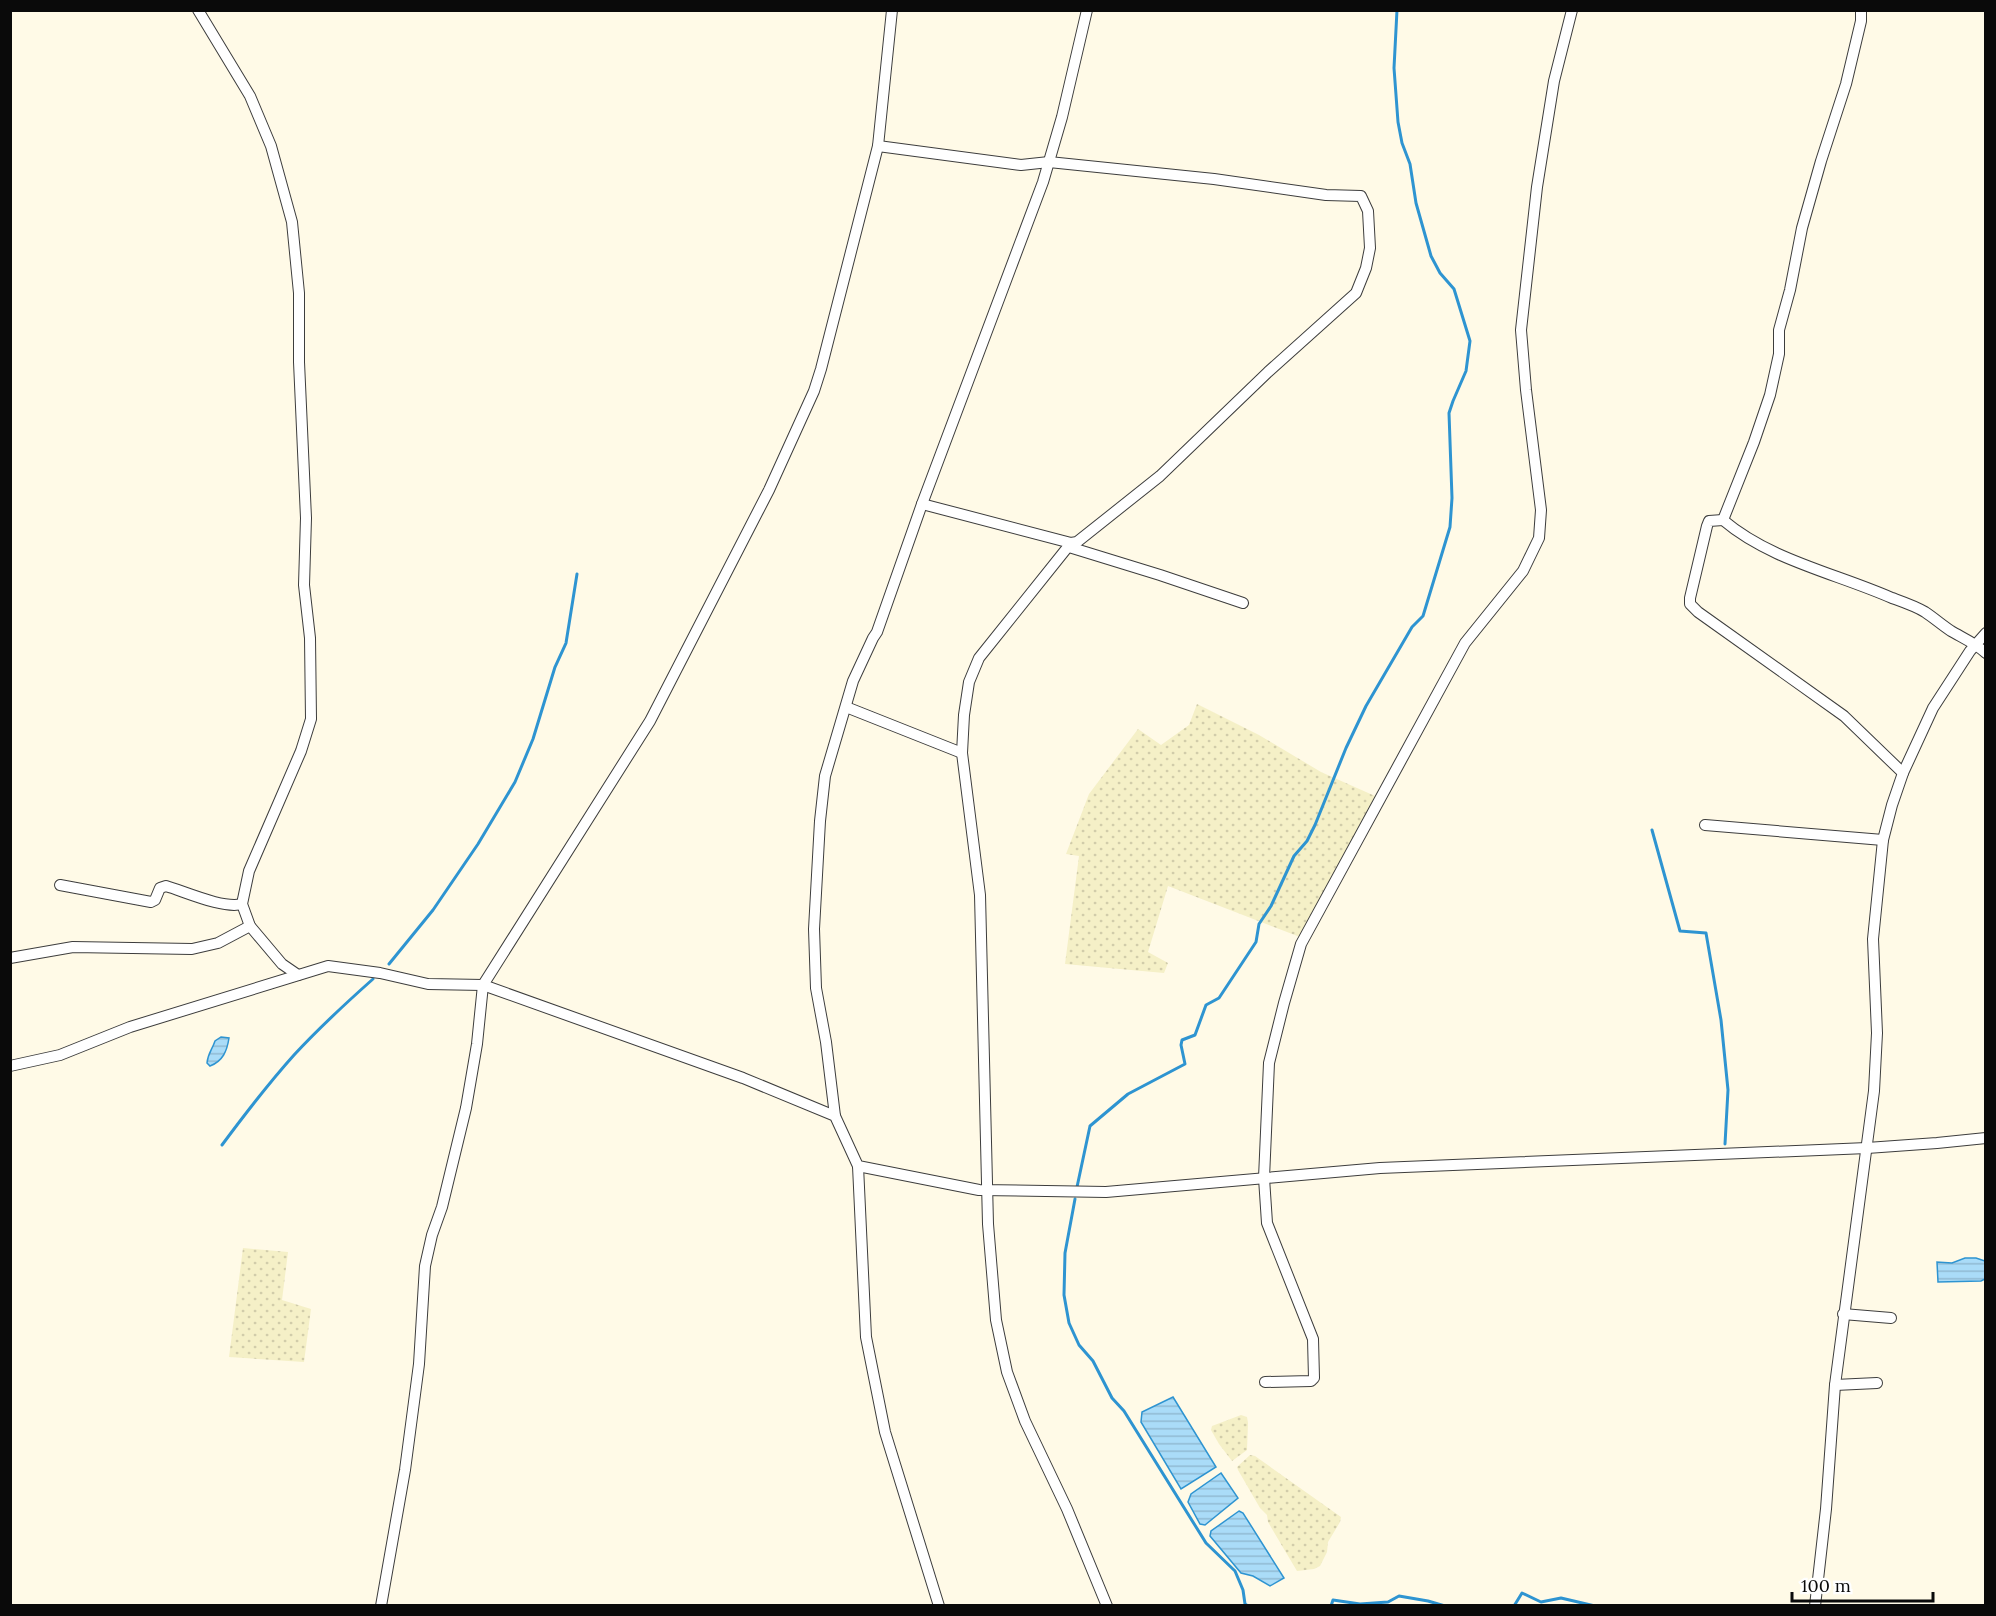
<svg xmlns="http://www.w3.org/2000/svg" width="1996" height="1616" font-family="Lora,serif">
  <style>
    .farmland { fill: url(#farmland-dots) }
    .water { fill: url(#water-rules); stroke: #2e94d1; stroke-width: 1.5 }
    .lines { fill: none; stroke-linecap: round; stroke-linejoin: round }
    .stream { stroke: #2e94d1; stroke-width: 3 }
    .minor-casing { stroke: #3d3d3d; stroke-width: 12 }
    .minor { stroke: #fff; stroke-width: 10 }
  </style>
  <defs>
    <pattern id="farmland-dots" width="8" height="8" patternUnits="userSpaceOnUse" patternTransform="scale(1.5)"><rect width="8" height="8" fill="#f5f0c7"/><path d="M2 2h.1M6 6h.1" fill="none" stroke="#d1ccaa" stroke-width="1.8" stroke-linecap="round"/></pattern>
    <pattern id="water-rules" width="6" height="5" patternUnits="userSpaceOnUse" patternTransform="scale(1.5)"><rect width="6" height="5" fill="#aadcf8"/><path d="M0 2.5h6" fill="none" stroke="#91bbd3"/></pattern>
  </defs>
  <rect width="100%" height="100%" fill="#fffae7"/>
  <!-- farmland -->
  <g class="farmland">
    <path d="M1197 704 1259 735 1321 772 1375 796 1300 937 1168 886 1148 952 1168 963 1164 973 1065 964 1079 856 1066 854 1089 794 1138 729 1161 745 1189 725Z"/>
    <path d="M243 1248 288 1252 282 1300 311 1309 304 1362 229 1357Z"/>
    <path d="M1241 1415 1247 1417 1248 1423 1247 1450 1232 1461 1219 1444 1211 1430 1212 1426Z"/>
    <path d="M1250 1455 1255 1456 1341 1517 1340 1522 1328 1542 1327 1552 1320 1566 1314 1569 1297 1571 1294 1566 1268 1522 1267 1515 1260 1508 1238 1470 1237 1467Z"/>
  </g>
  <!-- water -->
  <g class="water">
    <path d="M221 1037 229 1038C227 1051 223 1061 210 1066L207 1063C208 1053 212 1050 215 1041Z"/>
    <path d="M1965 1258H1976L1985 1261V1279L1981 1281 1938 1282 1937 1262 1952 1263Z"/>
    <path d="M1173 1397 1216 1467 1181 1489 1141 1422 1142 1412Z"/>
    <path d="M1221 1473 1238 1498 1205 1525 1200 1524 1188 1502 1191 1494Z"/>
    <path d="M1239 1511 1243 1513 1284 1578 1270 1586 1253 1576 1241 1573 1210 1536 1211 1531Z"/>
  </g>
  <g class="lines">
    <!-- stream -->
    <g class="stream">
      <path d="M1652 830 1680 931 1706 933 1721 1020 1728 1090 1725 1144"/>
      <path d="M389 964 433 910 478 844 515 782 533 739 555 667 566 643 577 574"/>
      <path d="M222 1145C245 1114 268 1084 294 1055 319 1028 346 1003 373 979"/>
      <path d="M1077 1187 1090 1126 1128 1094 1185 1064 1181 1045 1182 1040 1195 1035 1206 1005 1219 998 1256 942 1259 924 1271 906 1294 856 1307 841 1315 825 1346 748 1366 706 1412 627 1423 616 1450 527 1452 498 1449 413 1453 401 1466 371 1470 341 1454 289 1440 273 1431 256 1416 203 1410 164 1402 143 1398 122 1394 68 1397 10"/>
      <path d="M1075 1199 1065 1253 1064 1295 1069 1323 1079 1345 1093 1361 1112 1398 1124 1411 1206 1543 1235 1571 1243 1590 1245 1604 1248 1606"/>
      <path d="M1331 1606 1333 1600 1360 1604 1388 1602 1399 1596 1428 1601 1445 1606"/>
      <path d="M1514 1606 1522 1593 1541 1602 1561 1598 1595 1606"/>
    </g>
    <defs>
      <g id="minor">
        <path d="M198 10 250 96 271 146 292 222 299 293V362L306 518 304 585 310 638 311 719 301 751 249 871 242 904 250 926 282 964 298 975"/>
        <path d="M1861 10V21L1846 84 1821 161 1802 228 1790 290 1779 330V354L1770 395 1754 442 1723 520C1770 560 1835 573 1892 598 1903 602 1915 606 1925 612 1934 618 1942 625 1951 631 1963 638 1975 643 1986 653"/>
        <path d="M878 146 1021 165 1049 162 1214 179 1326 195 1361 196 1368 211 1370 248 1366 268 1356 293 1268 372 1160 476 1077 542 1071 543 922 504"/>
        <path d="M1723 520 1709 521 1707 526 1690 598V604L1698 612 1844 716 1903 773"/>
        <path d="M1071 543 979 658 969 682 964 715 962 753 980 895 988 1224 996 1320 1007 1372 1025 1421 1067 1509 1107 1606"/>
        <path d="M1069 547 1160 575 1243 603"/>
        <path d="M846 707 962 753"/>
        <path d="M1705 825 1883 840"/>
        <path d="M60 885 151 902 155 900 160 888 166 886C186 892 223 909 242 904"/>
        <path d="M10 958 73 947 192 949 218 943 250 926"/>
        <path d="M10 1066 60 1055 130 1027 328 966 380 973 428 984 483 985 743 1078 835 1116 858 1166 979 1190 1106 1192 1380 1168 1867 1148 1937 1143 1986 1138"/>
        <path d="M835 1116 826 1042 816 988 814 929 820 821 825 776 853 681 873 638 877 632 922 504 1043 182 1062 117 1087 10"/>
        <path d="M858 1166 866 1337 885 1432 939 1606"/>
        <path d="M1843 1314 1891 1318"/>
        <path d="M1265 1382 1311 1381 1314 1378 1313 1339 1267 1223 1264 1178 1269 1063 1284 1003 1301 944 1465 643 1523 571 1539 538 1541 510 1526 390 1521 330 1537 187 1554 81 1572 10"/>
        <path d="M1835 1385 1877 1383"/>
        <path d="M381 1606 405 1470 419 1364 425 1266 432 1235 442 1207 466 1108 477 1044 483 985 650 721 769 490 814 391 821 369 878 146 892 10"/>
        <path d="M1815 1606 1826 1509 1835 1385 1874 1091 1877 1033 1873 939 1883 840 1892 805 1903 773 1933 708 1970 651 1986 633"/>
      </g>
    </defs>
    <!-- minor casing -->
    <use href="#minor" class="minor-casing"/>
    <!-- minor -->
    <use href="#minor" class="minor"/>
  </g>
  <!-- border -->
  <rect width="1996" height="1616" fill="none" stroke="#0a0a0a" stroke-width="24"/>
  <!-- scale -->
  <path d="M1792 1592v9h141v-9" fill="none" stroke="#0a0a0a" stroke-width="3"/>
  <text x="1801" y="1592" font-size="18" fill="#0a0a0a" stroke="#ffffff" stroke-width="4.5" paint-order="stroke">100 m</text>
</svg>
